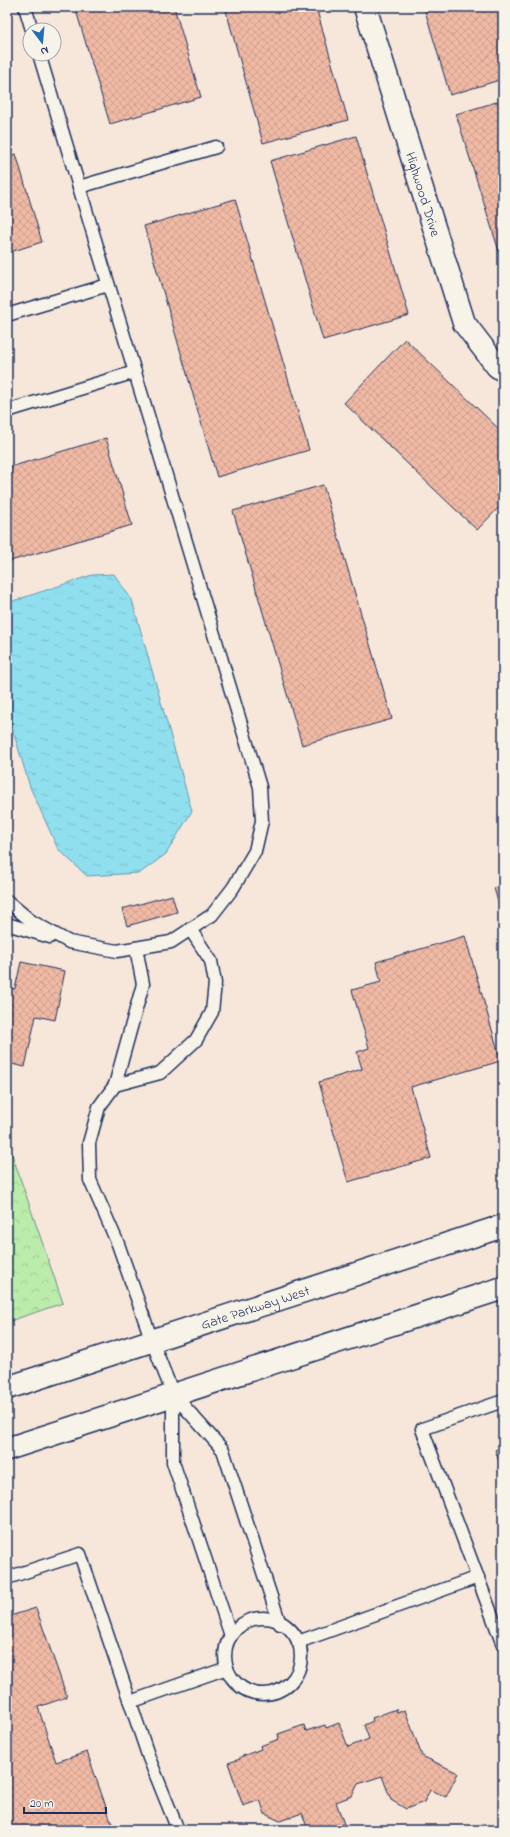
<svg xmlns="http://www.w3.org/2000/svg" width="510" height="1837" font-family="'Indie Flower',sans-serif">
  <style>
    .forest { fill: url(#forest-crowns); stroke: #6b8e84 }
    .water { fill: url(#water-ripples); stroke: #6199b4 }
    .building { fill: url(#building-cross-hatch); stroke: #1b2f5e }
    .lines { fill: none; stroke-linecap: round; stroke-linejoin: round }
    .lane-casing { stroke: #1b2f5e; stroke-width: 15 }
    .street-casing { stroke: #1b2f5e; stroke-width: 25 }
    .secondary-casing { stroke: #1b2f5e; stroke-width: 25 }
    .lane { stroke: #f7f3e8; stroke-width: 12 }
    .street { stroke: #f7f3e8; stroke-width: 22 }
    .secondary { stroke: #f7f3e8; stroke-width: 22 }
    .labels { text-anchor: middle; stroke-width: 3; stroke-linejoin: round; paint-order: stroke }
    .street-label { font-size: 14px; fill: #1b2f5e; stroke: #f7f3e8 }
  </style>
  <defs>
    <pattern id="forest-crowns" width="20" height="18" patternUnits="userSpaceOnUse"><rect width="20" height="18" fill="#bbecab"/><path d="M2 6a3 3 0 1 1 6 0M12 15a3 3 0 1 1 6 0" fill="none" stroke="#a0cb96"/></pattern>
    <pattern id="water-ripples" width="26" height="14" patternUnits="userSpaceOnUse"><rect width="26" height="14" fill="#90dfee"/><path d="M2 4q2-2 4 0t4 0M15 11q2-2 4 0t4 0" fill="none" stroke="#7cc0ce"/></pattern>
    <pattern id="building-cross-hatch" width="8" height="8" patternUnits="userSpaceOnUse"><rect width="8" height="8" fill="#f0b9a4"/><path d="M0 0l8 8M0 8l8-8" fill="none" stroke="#cd9f90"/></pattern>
  </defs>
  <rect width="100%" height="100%" fill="#f6e7da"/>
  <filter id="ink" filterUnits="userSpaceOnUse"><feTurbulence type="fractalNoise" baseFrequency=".025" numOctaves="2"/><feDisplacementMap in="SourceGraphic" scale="8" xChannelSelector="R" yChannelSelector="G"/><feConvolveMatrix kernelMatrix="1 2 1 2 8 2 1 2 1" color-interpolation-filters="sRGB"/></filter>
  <g filter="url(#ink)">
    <!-- forest -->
    <path class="forest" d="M7 1140 63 1303 7 1322Z"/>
    <!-- water -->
    <path class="water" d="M114 574 132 600 192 811 166 854 140 873 87 876 58 849 30 787 7 711V603L92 575Z"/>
    <!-- building -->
    <g class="building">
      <path d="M75 7H174L201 97 110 124Z"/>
      <path d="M225 7H316L348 120 263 143Z"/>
      <path d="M424 7H503V79L450 95Z"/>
      <path d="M503 100V264L456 114Z"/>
      <path d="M356 136 409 315 323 340 270 161Z"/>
      <path d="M16 154 42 242 7 253V156Z"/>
      <path d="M235 199 309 450 217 477 144 226Z"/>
      <path d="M405 339 503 433V503L477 530 344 403Z"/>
      <path d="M106 438 132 525 7 562V468Z"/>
      <path d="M323 485 392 719 302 745 233 511Z"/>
      <path d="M503 885V919L494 888Z"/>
      <path d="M172 895 177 912 127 926 122 909Z"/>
      <path d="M465 936 501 1061 411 1087 431 1158 348 1182 319 1082 362 1069 357 1052 369 1048 352 990 381 982 376 962Z"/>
      <path d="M21 962 65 971 55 1020 36 1016 25 1067 7 1063V987L15 989Z"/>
      <path d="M502 1444H503V1472L495 1450 503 1447Z"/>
      <path d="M36 1608 67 1697 38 1707 56 1762 87 1752 114 1830H7V1617Z"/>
      <path d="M396 1709 397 1713 405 1710 422 1756 458 1773 446 1797 430 1790 424 1802 406 1809 391 1800 382 1776 358 1784 352 1796 336 1802 344 1824 325 1830H308L302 1813 280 1821 265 1814 260 1800 243 1806 228 1763 240 1759V1757L261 1749 260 1746 279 1739 278 1734 304 1725 306 1731 325 1725 326 1728 339 1723 348 1747 369 1739 364 1725 373 1721 372 1718Z"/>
    </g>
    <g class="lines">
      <defs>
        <g id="lane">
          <path d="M25 7 32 30"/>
          <path d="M79 187 216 147"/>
          <path d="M7 315 108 285"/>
          <path d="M7 411 135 372"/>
          <path d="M7 901 31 921 69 942 117 951 171 942 212 915 233 888 255 851 262 821 260 787 39 54"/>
          <path d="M7 924 50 937"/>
          <path d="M136 948 143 984 115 1085 99 1107 89 1143 90 1180 118 1244 152 1341 173 1394 223 1450 280 1624"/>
          <path d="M115 1085 160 1073 196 1040 212 1012 215 983 211 961 190 929"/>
          <path d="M173 1394V1462L231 1636"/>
          <path d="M503 1401 422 1429 503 1645"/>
          <path d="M7 1578 80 1554 149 1758 178 1830"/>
          <circle cx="263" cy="1656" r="38"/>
          <path d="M298 1642 478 1577"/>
          <path d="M130 1702 227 1668"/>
        </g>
        <g id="street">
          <path id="s1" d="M365 7 464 323 497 366 503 370"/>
        </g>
        <g id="secondary">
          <path id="s2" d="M7 1388 503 1226"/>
          <path d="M7 1449 503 1288"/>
        </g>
      </defs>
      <!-- lane casing -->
      <use href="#lane" class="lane-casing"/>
      <!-- street casing -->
      <use href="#street" class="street-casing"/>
      <!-- secondary casing -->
      <use href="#secondary" class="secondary-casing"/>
      <!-- lane -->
      <use href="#lane" class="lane"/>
      <!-- street -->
      <use href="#street" class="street"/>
      <!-- secondary -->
      <use href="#secondary" class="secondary"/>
    </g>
  </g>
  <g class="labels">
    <!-- street labels -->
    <g class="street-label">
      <text dy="5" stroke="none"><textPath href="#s1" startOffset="196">Highwood Drive</textPath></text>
      <text dy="5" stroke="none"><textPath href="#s2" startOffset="261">Gate Parkway West</textPath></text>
    </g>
  </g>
  <!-- margin -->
  <rect width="510" height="1837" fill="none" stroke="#f7f3e8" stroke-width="24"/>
  <rect x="12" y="12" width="486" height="1813" fill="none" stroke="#1b2f5e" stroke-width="1.5" filter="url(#ink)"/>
  <!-- north arrow -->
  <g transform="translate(42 42) rotate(164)"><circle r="19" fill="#f7f3e8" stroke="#9fa5b1"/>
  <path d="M0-3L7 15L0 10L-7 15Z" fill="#1f6fb2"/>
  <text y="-6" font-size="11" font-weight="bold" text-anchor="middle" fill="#1b2f5e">N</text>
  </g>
  <!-- scale -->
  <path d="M24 1807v6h82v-6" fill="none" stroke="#1b2f5e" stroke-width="2"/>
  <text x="30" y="1807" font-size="12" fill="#1b2f5e" stroke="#f7f3e8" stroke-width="3" paint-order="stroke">20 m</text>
</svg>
